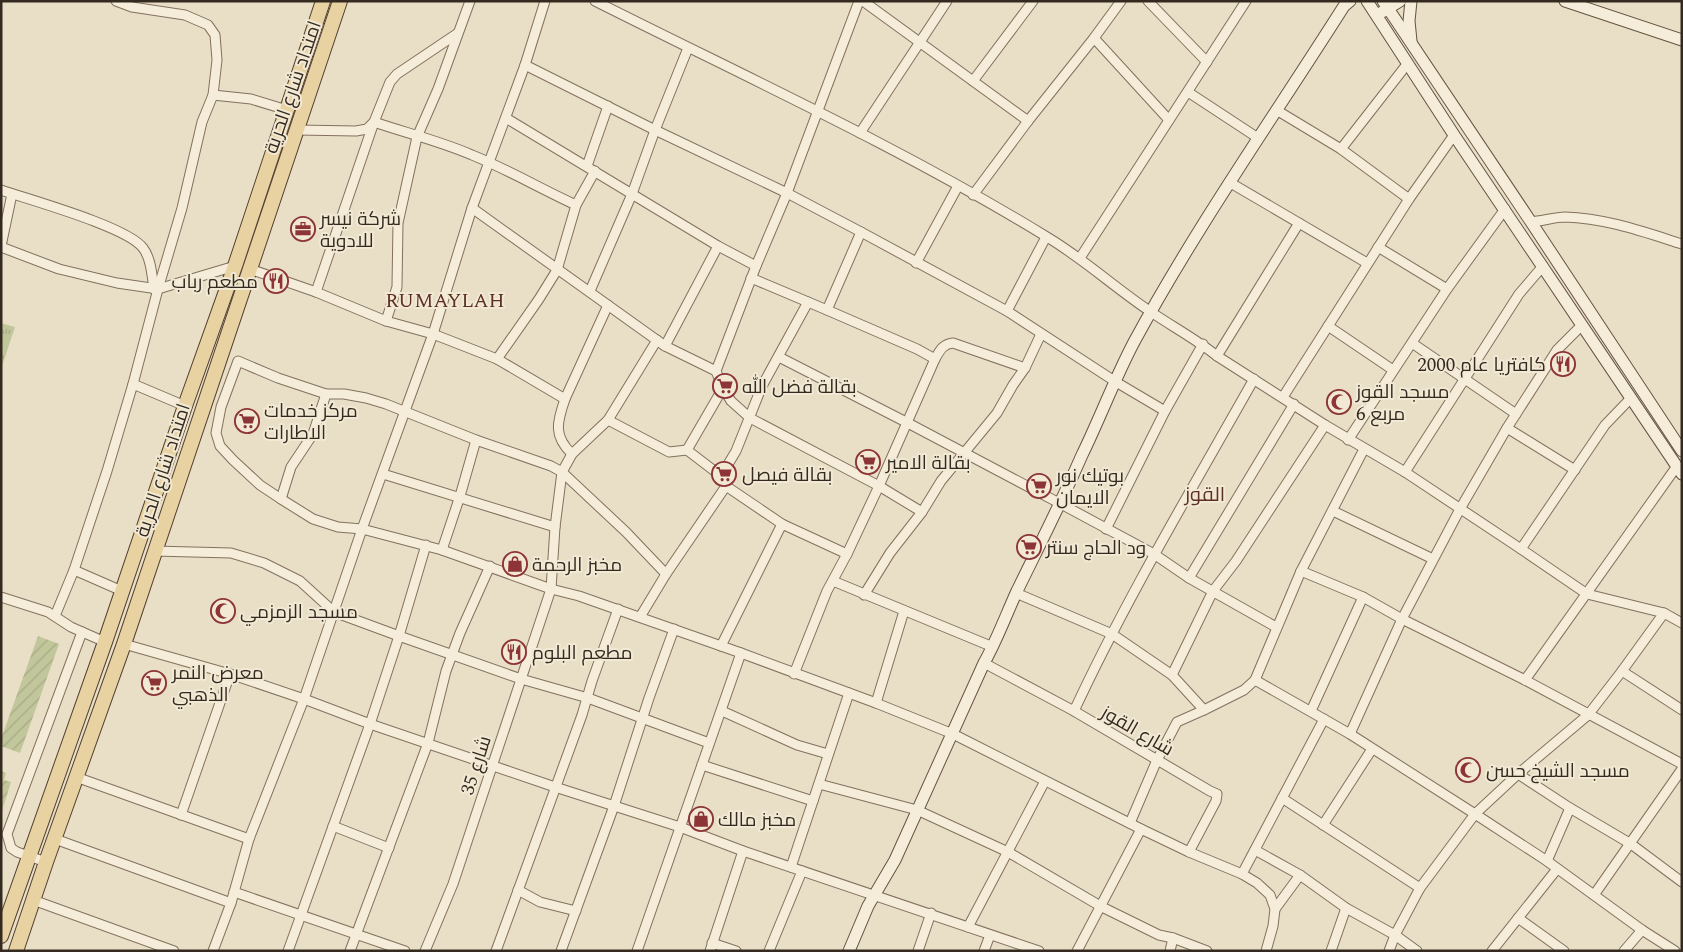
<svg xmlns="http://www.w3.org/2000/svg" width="1683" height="952" font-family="Spectral,Cairo,serif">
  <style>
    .grass { fill: url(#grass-tufts) }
    .garden { fill: url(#garden-furrows) }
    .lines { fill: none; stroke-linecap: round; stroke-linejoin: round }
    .street-casing { stroke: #83715e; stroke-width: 11 }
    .secondary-casing { stroke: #655341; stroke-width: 13 }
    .primary-casing { stroke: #514032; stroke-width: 16 }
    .street { stroke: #f5ecd9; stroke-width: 9 }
    .secondary { stroke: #f5ecd9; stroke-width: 11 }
    .primary { stroke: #e8d2a2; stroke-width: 14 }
    .labels { text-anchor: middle; stroke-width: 4; stroke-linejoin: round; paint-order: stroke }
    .street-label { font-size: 19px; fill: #352a20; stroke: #f2e9d5 }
    .poi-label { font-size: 19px; fill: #352a20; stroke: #f2e9d5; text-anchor: start }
    .neighbourhood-label { font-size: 20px; fill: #5d3024; stroke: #f2e9d5 }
  </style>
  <defs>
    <pattern id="grass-tufts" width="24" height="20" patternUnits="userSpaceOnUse" patternTransform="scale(1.25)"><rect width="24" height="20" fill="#c2c69b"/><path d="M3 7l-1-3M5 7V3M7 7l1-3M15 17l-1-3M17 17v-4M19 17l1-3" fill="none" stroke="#a7aa85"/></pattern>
    <pattern id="garden-furrows" width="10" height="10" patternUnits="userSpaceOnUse" patternTransform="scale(1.25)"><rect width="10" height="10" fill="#c2c69b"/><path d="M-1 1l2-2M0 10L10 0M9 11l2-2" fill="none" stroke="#a7aa85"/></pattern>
  </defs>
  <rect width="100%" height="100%" fill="#e9dfc6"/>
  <!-- grass -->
  <path class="grass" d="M1 323 15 327 1 369Z"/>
  <!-- garden -->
  <g class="garden">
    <path d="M38 636 59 644 20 753 1 746V739Z"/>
    <path d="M1 771 6 773 4 780 11 782 1 814Z"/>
  </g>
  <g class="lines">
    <defs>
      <g id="street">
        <path d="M595 1C746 77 902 148 1047 237 1084 259 1115 288 1151 312 1173 327 1196 339 1217 356L1325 425 1405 472 1521 549 1587 594 1664 613 1682 623"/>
        <path d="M859 1 787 193 756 266 716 371 723 388 731 401 750 418 879 486 922 512"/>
        <path d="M863 1 1028 121"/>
        <path d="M1148 1 1207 62"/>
        <path d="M1094 38 1169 120"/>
        <path d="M525 65 655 130 787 193 861 232 1007 311 1116 382 1165 411"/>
        <path d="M973 81 1033 1"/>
        <path d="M1188 92 1258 138"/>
        <path d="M213 95 251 99 287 110"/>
        <path d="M1278 111 1341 149 1409 199"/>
        <path d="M506 118 718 246 756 266"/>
        <path d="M297 130 356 131 367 129 374 122C406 133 440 141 472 155 507 169 541 189 576 205"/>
        <path d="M860 133 947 1"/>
        <path d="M1341 149 1408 63"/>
        <path d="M587 166 608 106"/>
        <path d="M1229 182 1367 263"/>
        <path d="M1 190C30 200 128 227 143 248 151 258 152 276 154 289"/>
        <path d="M973 195 1028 121 1094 38 1121 1"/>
        <path d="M472 208 665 346 716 371"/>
        <path d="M1531 222C1542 221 1556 217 1565 217 1605 218 1644 232 1682 244"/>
        <path d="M1 246 12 194"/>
        <path d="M1 247 59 269 117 283 158 289 235 266"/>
        <path d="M1378 247 1447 289"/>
        <path d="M1080 258 1246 1"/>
        <path d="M916 263 958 186"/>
        <path d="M250 269 316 292 386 321 433 334 497 359 565 399"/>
        <path d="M751 278 827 310 917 349 935 359"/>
        <path d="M590 291 632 194 655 130 688 48"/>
        <path d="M316 292 374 122 390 82 397 74 458 33"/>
        <path d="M827 310 861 232"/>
        <path d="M1007 311 1046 237"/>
        <path d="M386 321 397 287 398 223 417 137 438 89 470 1"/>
        <path d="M1328 326 1393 370"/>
        <path d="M1412 343 1516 414"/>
        <path d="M665 346 718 246"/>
        <path d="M1217 356 1299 223"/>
        <path d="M779 357 906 422 1061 504 1154 554 1189 578 1276 627"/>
        <path d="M497 359 539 299 557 270 576 205 595 171"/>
        <path d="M133 384 185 406"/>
        <path d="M1283 397 1409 199 1454 135"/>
        <path d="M608 420 669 452 687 450 721 476 726 486 782 524 847 554"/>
        <path d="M1507 428 1575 470"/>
        <path d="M1348 440 1447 289 1505 209"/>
        <path d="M687 450 723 388"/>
        <path d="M572 454C553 436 557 422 565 399L608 305"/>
        <path d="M1405 472 1519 294 1543 266"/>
        <path d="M383 474 555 527"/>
        <path d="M721 476 736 451 762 386 808 302"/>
        <path d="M281 499 291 467 313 434 326 394"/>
        <path d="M1333 511 1433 559"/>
        <path d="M1106 529 1165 411 1203 344"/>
        <path d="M1521 549 1605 425 1631 398"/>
        <path d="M442 550 460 496 476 440"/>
        <path d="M154 551 231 553 264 563 300 581 334 612 399 636 426 545"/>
        <path d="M74 570 122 591"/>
        <path d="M1301 571 1363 597 1402 619 1525 680 1682 764"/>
        <path d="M666 574 626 532 562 472 551 466 476 440 386 404 366 398 344 394H326L278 378 238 361 221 407 216 433 220 446 233 460 260 485 281 499 313 519 338 527 362 529 442 550 551 589 579 596 741 653 876 703 953 734 1141 829 1189 852 1242 874 1257 883 1270 895 1275 909 1273 926 1266 951"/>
        <path d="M1189 578 1294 404"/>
        <path d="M833 581 993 647"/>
        <path d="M1016 593 1112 634 1172 675 1204 710 1177 722 1157 760 1130 823"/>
        <path d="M864 595 890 553 922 512 941 481 997 413 1013 385 1025 368 1041 334"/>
        <path d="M1 597 48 612 71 627 105 642"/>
        <path d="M55 616 74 570 107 471 133 384 158 289 182 208 202 122 213 95 217 60 215 35 208 25 185 15 132 7 116 1"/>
        <path d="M640 617 666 574 726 486"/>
        <path d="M124 644 230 674 304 699 370 724 555 787 680 827 743 851 1039 951"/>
        <path d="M721 646 782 524"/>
        <path d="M984 663 1074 711 1210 791 1217 794 1216 801 1189 852"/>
        <path d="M1622 671 1682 710"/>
        <path d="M794 674 827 591 847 554 879 486 935 359C940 350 943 344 953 343L1025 368"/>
        <path d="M1172 675 1213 591 1236 561 1325 425"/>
        <path d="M1255 680 1350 734 1475 814 1547 861 1642 930 1675 951"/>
        <path d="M1525 680 1677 466"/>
        <path d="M876 703 904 611"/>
        <path d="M1204 710 1244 690 1255 680 1301 571 1364 449"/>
        <path d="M722 711 797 745 828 754"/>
        <path d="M1074 711C1127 597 1192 489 1254 379"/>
        <path d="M1311 711 1363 597"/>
        <path d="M1350 734 1402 619 1460 509 1507 428 1557 350 1582 325"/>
        <path d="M702 765 813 801"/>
        <path d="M1518 774 1570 808 1631 844 1682 882"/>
        <path d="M76 777 249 839"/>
        <path d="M819 784 917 810 1008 852 1102 907 1159 935 1173 938 1207 951"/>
        <path d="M1282 798 1420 888"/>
        <path d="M181 815 230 674"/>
        <path d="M1323 825 1372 749"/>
        <path d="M333 826 389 848"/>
        <path d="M55 839 231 903"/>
        <path d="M1255 850 1300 875 1346 908 1395 935 1417 951"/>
        <path d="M1547 861 1570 808"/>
        <path d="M46 862 17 852 11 848 7 834 82 632"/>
        <path d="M791 867 849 693"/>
        <path d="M1242 874 1324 719"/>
        <path d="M518 890 540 902 576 911"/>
        <path d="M234 892 405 951"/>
        <path d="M1594 895 1682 769"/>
        <path d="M33 900 174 951"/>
        <path d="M1275 909 1300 875"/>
        <path d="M1518 918 1564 951"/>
        <path d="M968 927 1045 781"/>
        <path d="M712 943 736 951"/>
        <path d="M213 951 231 903 249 839 304 699 362 529 433 334 472 208 525 65 545 1"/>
        <path d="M288 951 370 724 399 636 521 679 588 698 709 743"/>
        <path d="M350 951 428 743 446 671 460 633 490 566"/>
        <path d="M425 951 453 884 551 589 555 527 562 472 572 454 608 420 657 340"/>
        <path d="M496 951 582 715 592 681 618 609"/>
        <path d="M561 951 614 806 649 698 674 629"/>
        <path d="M637 951 741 653"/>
        <path d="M710 951 743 851"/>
        <path d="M769 951 802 871"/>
        <path d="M918 951 931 913"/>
        <path d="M984 951 990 935"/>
        <path d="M1077 951 1141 829"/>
        <path d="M1170 951 1173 938"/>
        <path d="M1331 951 1346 908"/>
        <path d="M1389 951 1395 935 1420 888 1475 814 1518 774 1588 715 1622 671 1664 613"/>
        <path d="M1492 951 1557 869"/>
        <path d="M1624 951 1642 930"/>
      </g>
      <g id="secondary">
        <path d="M1367 1 1454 135 1682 474"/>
        <path d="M1383 1 1531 222 1682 451"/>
        <path d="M1565 1 1682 40"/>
        <path d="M1382 12 1400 1"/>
        <path d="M1411 41 1409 21 1411 1"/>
        <path d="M849 951 868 906 895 860 984 663C997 640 1006 615 1017 591 1039 546 1062 501 1082 455 1100 418 1115 378 1134 342 1197 226 1273 118 1344 6L1350 1"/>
      </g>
      <g id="primary">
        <path d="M1 936 105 642 185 406 235 266 323 1"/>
        <path d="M16 951 46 862 124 644 340 1"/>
      </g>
    </defs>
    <!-- street casing -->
    <use href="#street" class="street-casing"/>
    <!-- secondary casing -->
    <use href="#secondary" class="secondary-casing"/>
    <!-- primary casing -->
    <use href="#primary" class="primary-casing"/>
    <!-- street -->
    <use href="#street" class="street"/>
    <!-- secondary -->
    <use href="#secondary" class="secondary"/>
    <!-- primary -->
    <use href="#primary" class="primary"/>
  </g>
  <!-- icons -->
  <defs>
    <symbol id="office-ring" viewBox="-11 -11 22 22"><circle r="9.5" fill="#f2e9d5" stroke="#8c3436" stroke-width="1.5"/><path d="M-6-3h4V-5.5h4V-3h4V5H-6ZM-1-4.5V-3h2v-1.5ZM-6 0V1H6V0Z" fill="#8c3436"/></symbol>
    <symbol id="restaurant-ring" viewBox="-11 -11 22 22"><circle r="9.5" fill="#f2e9d5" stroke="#8c3436" stroke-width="1.5"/><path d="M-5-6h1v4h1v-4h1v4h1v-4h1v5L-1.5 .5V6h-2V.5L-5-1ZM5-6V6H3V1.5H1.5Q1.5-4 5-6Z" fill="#8c3436"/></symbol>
    <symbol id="supermarket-ring" viewBox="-11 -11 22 22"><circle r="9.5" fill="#f2e9d5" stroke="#8c3436" stroke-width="1.5"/><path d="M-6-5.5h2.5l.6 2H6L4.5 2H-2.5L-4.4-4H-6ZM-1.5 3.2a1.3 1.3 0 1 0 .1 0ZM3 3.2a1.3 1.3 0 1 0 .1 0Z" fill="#8c3436"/></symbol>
    <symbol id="mosque-ring" viewBox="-11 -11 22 22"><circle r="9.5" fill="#f2e9d5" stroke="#8c3436" stroke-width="1.5"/><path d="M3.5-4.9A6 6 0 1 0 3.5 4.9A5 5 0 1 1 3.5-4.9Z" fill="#8c3436"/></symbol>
    <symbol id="shop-ring" viewBox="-11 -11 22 22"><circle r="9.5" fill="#f2e9d5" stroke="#8c3436" stroke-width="1.5"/><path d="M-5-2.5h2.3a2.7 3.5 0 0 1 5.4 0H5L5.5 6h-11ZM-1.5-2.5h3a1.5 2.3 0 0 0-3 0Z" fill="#8c3436"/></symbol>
  </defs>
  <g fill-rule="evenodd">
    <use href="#office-ring" x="289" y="215" width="28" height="28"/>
    <use href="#restaurant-ring" x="262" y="267" width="28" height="28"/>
    <use href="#restaurant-ring" x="1549" y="350" width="28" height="28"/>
    <use href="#supermarket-ring" x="711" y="372" width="28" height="28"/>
    <use href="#mosque-ring" x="1325" y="388" width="28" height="28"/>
    <use href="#supermarket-ring" x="233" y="407" width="28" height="28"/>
    <use href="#supermarket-ring" x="854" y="448" width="28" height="28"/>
    <use href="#supermarket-ring" x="710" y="460" width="28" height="28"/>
    <use href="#supermarket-ring" x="1025" y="472" width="28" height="28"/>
    <use href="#supermarket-ring" x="1015" y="533" width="28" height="28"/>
    <use href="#shop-ring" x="501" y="550" width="28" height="28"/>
    <use href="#mosque-ring" x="209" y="597" width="28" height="28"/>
    <use href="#restaurant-ring" x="500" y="638" width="28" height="28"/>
    <use href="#supermarket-ring" x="140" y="669" width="28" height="28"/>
    <use href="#mosque-ring" x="1454" y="756" width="28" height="28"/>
    <use href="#shop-ring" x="687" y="805" width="28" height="28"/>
  </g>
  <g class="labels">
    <!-- street labels -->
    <g class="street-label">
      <text transform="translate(292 87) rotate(-71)" y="7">امتداد شارع الحرية</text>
      <text transform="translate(162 470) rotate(-72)" y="7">امتداد شارع الحرية</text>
      <text transform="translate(1138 730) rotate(30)" y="7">شارع القوز</text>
      <text transform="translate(475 765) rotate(-72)" y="7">شارع 35</text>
    </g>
    <!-- poi labels -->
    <g class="poi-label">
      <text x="320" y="225">شركة نيسر<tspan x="320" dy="22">للادوية</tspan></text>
      <text x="258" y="288" text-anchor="end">مطعم رباب</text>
      <text x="1546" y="371" text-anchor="end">كافتريا عام 2000</text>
      <text x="742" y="393">بقالة فضل الله</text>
      <text x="1356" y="398">مسجد القوز<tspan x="1356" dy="22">مربع 6</tspan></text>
      <text x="264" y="417">مركز خدمات<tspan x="264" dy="22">الاطارات</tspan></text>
      <text x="886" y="469">بقالة الامير</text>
      <text x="742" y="481">بقالة فيصل</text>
      <text x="1056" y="482">بوتيك نور<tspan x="1056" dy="22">الايمان</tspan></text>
      <text x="1046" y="554">ود الحاج سنتر</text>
      <text x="532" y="571">مخبز الرحمة</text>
      <text x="240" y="618">مسجد الزمزمي</text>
      <text x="532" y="659">مطعم البلوم</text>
      <text x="172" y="679">معرض النمر<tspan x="172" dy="22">الذهبي</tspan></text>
      <text x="1486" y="777">مسجد الشيخ حسن</text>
      <text x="718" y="826">مخبز مالك</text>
    </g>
    <!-- neighbourhood labels -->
    <g class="neighbourhood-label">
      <text x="445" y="307">RUMAYLAH</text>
      <text x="1205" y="501">القوز</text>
    </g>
  </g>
  <!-- border -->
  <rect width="1683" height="952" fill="none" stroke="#352a20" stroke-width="5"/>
</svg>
